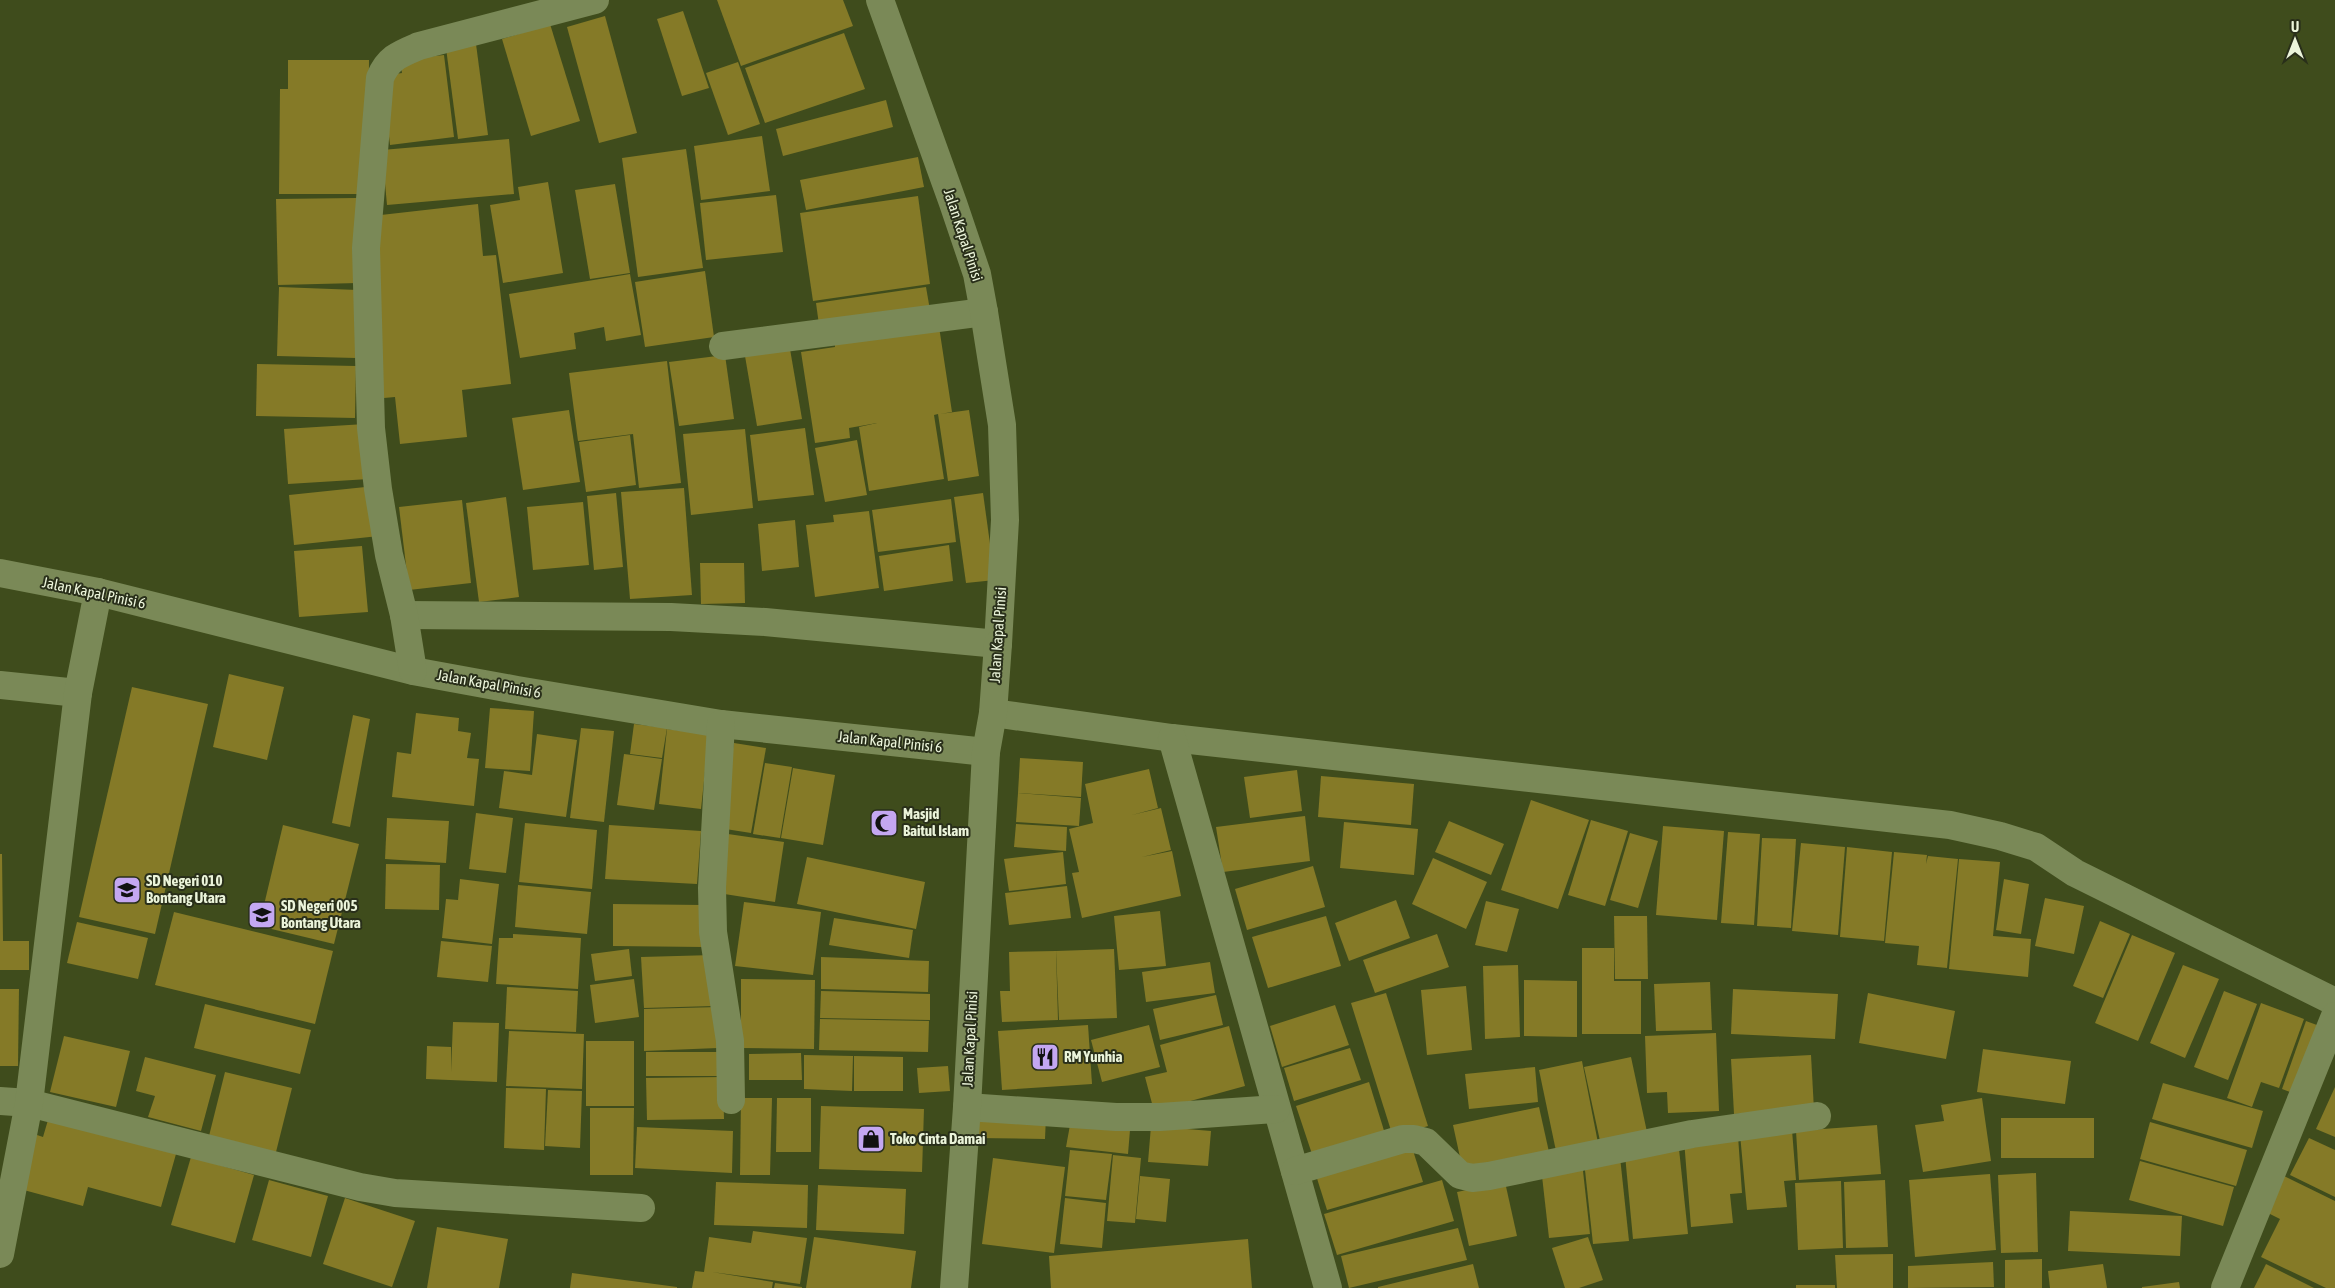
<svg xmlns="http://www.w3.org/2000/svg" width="2335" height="1288" font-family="'Asap Condensed',sans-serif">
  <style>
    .building { fill: #857a27 }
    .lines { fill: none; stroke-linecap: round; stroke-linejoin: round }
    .minor { stroke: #7a8957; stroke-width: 28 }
    .tertiary { stroke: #7a8957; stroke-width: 28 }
    .labels { text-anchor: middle; stroke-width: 4; stroke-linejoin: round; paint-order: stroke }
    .street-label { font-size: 15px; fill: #ebf4da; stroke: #292f1a }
    .poi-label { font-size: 15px; font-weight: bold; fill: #ebf4da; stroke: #292f1a; text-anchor: start }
  </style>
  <rect width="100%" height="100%" fill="#3f4c1c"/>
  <!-- building -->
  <g class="building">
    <path d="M717 0H843L853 26 741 66Z"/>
    <path d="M683 11 709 88 682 96 657 19Z"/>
    <path d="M605 16 637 133 599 143 567 27Z"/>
    <path d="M550 24 580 121 531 136 502 39Z"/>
    <path d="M844 33 865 89 765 123 745 68Z"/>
    <path d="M476 44 488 135 458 139 446 48Z"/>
    <path d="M444 55 454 137 390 145 382 76 402 73 400 60Z"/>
    <path d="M288 60H369L368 194H279L280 89H288Z"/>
    <path d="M738 62 760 124 728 135 706 73Z"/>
    <path d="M886 100 893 127 783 156 776 129Z"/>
    <path d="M762 136 770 191 701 200 694 146Z"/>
    <path d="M509 139 514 194 387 205 382 150Z"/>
    <path d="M686 149 703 268 638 277 622 158Z"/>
    <path d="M918 157 924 187 806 210 800 180Z"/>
    <path d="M548 182 563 273 503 283 490 205 520 200 518 187Z"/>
    <path d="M615 184 630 273 590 279 575 190Z"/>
    <path d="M776 195 783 252 706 260 700 203Z"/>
    <path d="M918 196 930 284 813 301 800 213Z"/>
    <path d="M356 198 358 283 278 285 276 199Z"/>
    <path d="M478 204 483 256 496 255 511 384 462 390 467 437 400 444 395 397 384 398 369 269 372 216Z"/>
    <path d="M705 271 714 337 645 347 635 282Z"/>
    <path d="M630 274 641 335 606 341 604 327 574 333 576 349 520 358 509 294Z"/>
    <path d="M279 287 358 290 356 358 277 356Z"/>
    <path d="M926 287 931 316 820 332 816 303Z"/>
    <path d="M938 320 952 412 940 414 969 410 979 476 948 481 938 414 934 415 944 479 869 491 859 427 877 423 849 428 850 438 815 443 801 352 835 347 834 336Z"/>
    <path d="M790 349 802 419 757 426 745 356Z"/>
    <path d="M725 355 734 419 679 426 669 362Z"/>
    <path d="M667 361 681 483 639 488 633 434 578 441 569 373Z"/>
    <path d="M257 364 356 366 355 418 256 416Z"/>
    <path d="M569 410 580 482 523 490 512 418Z"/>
    <path d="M365 424 369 479 288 484 284 429Z"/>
    <path d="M805 428 814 495 758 501 750 435Z"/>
    <path d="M745 429 753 508 691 515 683 434Z"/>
    <path d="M630 435 636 485 586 492 579 442Z"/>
    <path d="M857 440 867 495 825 502 815 448Z"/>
    <path d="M375 486 379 536 294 545 289 495Z"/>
    <path d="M684 488 692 595 630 599 621 492Z"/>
    <path d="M616 493 623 567 594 570 587 496Z"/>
    <path d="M983 493 995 580 966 583 954 497Z"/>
    <path d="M506 497 519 597 479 602 466 503Z"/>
    <path d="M951 499 956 542 878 552 872 510Z"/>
    <path d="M462 500 471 583 409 590 399 507Z"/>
    <path d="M583 502 589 565 533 570 527 507Z"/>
    <path d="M869 511 879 588 815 597 806 525 834 522 833 515Z"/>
    <path d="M795 520 799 567 762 571 758 524Z"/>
    <path d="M949 545 953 581 884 591 879 556Z"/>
    <path d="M362 546 368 612 299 617 294 551Z"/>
    <path d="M700 563H744L745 603 701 604Z"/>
    <path d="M229 674 284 687 267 760 213 747Z"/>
    <path d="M132 687 208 704 155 934 79 917Z"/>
    <path d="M490 708 534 711 530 771 485 768Z"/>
    <path d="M416 713 459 718 458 731 471 733 467 758 479 759 474 806 392 797 397 752 411 754Z"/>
    <path d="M353 715 370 719 350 827 332 823Z"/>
    <path d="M634 724 667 728 662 758 630 754Z"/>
    <path d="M581 728 614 731 604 822 570 818Z"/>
    <path d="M667 729 709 734 701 809 659 804Z"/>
    <path d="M537 734 577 740 566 817 499 808 504 771 532 775Z"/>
    <path d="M734 743 766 748 751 833 719 828Z"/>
    <path d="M624 754 662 759 654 810 617 805Z"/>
    <path d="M1020 758 1083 762 1081 797 1018 793Z"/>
    <path d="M765 763 792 767 780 838 753 834Z"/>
    <path d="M793 768 835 775 823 845 781 838Z"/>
    <path d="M1149 769 1158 808 1132 815 1161 808 1171 850 1142 857 1172 851 1181 896 1082 918 1072 873 1079 872 1069 829 1093 823 1085 784Z"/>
    <path d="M1297 770 1302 811 1250 818 1244 777Z"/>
    <path d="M1321 776 1414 784 1411 825 1318 817Z"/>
    <path d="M1018 793 1081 798 1079 826 1016 822Z"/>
    <path d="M1531 800 1589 820 1558 909 1501 890Z"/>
    <path d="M476 813 513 818 506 873 469 869Z"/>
    <path d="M1305 816 1310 861 1223 872 1216 827Z"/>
    <path d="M387 818 449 821 446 863 385 859Z"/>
    <path d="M1591 820 1628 831 1605 906 1568 895Z"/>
    <path d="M1449 821 1504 844 1491 875 1435 852Z"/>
    <path d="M1344 822 1418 829 1414 875 1340 868Z"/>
    <path d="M525 823 597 830 592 889 519 882Z"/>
    <path d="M1016 824 1067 827 1066 851 1014 847Z"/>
    <path d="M283 825 359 844 334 944 259 926Z"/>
    <path d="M609 825 701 831 697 884 605 879Z"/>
    <path d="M1663 826 1724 831 1717 920 1656 915Z"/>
    <path d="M1728 832 1760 834 1754 925 1721 923Z"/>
    <path d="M1630 833 1658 841 1638 908 1610 900Z"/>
    <path d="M728 834 784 842 775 902 718 893Z"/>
    <path d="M1762 838 1796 839 1791 928 1757 926Z"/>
    <path d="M1801 843 1845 847 1838 935 1792 931Z"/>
    <path d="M1847 847 1892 852 1884 941 1840 937Z"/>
    <path d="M1063 852 1066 884 1009 891 1004 859Z"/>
    <path d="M1894 852 1927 855 1926 864 1928 856 1958 859 1947 968 1917 965 1919 946 1885 943Z"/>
    <path d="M0 854H2L3 941H29V970H0Z"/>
    <path d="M807 857 925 882 916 929 797 904Z"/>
    <path d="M1433 858 1487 882 1466 929 1412 904Z"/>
    <path d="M1959 859 2000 862 1993 936 2031 939 2028 977 1949 969Z"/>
    <path d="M386 864 440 865 439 910 385 909Z"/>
    <path d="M1313 866 1325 907 1247 930 1235 889Z"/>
    <path d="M460 879 499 884 492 944 442 938 446 899 458 900Z"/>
    <path d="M2004 879 2029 884 2021 934 1996 930Z"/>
    <path d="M518 885 591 892 587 934 515 927Z"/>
    <path d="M1067 886 1071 918 1009 925 1005 893Z"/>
    <path d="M2045 898 2084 906 2074 954 2035 946Z"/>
    <path d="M1396 900 1410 938 1349 961 1335 923Z"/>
    <path d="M1486 901 1519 909 1507 952 1475 945Z"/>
    <path d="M744 902 821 912 813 975 735 966Z"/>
    <path d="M613 904 703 905V947L613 946Z"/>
    <path d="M1160 911 1166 966 1119 970 1114 916Z"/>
    <path d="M174 912 333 951 315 1024 155 985Z"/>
    <path d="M1326 916 1341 966 1268 988 1252 937Z"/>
    <path d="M1614 916H1647L1648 979H1615Z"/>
    <path d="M834 918 913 930 909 958 829 945Z"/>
    <path d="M2100 921 2130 934 2103 998 2073 986Z"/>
    <path d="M77 922 148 938 138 979 67 963Z"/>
    <path d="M513 934 581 938 578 989 496 984 499 938H513Z"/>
    <path d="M1437 934 1449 967 1375 993 1363 960Z"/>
    <path d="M2132 935 2175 953 2138 1041 2095 1023Z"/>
    <path d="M441 941 492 946 488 982 437 977Z"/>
    <path d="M1582 948H1614V981H1641V1034H1582Z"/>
    <path d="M629 949 632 976 595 981 591 954Z"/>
    <path d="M1114 949 1117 1018 1059 1020 1056 951Z"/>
    <path d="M1056 951 1058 1020 1002 1022 1000 991H1010L1009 952Z"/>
    <path d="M713 955 714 1006 644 1008 641 957Z"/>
    <path d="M821 957 929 961 928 992 821 989Z"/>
    <path d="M1210 962 1215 993 1146 1002 1142 972Z"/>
    <path d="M1518 965 1520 1037 1485 1039 1483 966Z"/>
    <path d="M2183 965 2219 979 2185 1058 2150 1043Z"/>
    <path d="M634 979 639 1017 595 1023 590 985Z"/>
    <path d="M741 979 815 980 814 1049 741 1048Z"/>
    <path d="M1524 980 1577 981V1037L1524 1036Z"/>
    <path d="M1710 982 1712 1030 1656 1031 1654 984Z"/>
    <path d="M1466 986 1472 1050 1427 1055 1421 990Z"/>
    <path d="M507 987 578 991 576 1032 505 1029Z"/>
    <path d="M0 989H19L18 1066H0Z"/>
    <path d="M1733 989 1838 994 1835 1039 1731 1034Z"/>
    <path d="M821 991 930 994V1020L820 1018Z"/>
    <path d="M2224 991 2257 1004 2228 1080 2194 1067Z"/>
    <path d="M1386 993 1428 1126 1393 1137 1351 1003Z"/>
    <path d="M1868 993 1955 1011 1946 1059 1859 1043Z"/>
    <path d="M1216 995 1223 1025 1160 1040 1153 1009Z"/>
    <path d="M2261 1003 2304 1019 2279 1088 2261 1082 2252 1107 2227 1098Z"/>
    <path d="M205 1004 311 1030 300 1074 194 1048Z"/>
    <path d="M1335 1005 1349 1045 1282 1067 1270 1026Z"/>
    <path d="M718 1007V1048L644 1051V1009Z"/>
    <path d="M820 1019 929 1021 928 1052 819 1050Z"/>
    <path d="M2306 1021 2325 1028 2301 1096 2282 1089Z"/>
    <path d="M453 1022 499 1023 497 1082 426 1079 427 1046 451 1047V1072Z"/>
    <path d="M1088 1025 1092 1084 1002 1090 998 1031Z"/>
    <path d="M1149 1025 1160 1067 1102 1082 1091 1040Z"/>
    <path d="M1229 1026 1245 1086 1154 1111 1145 1077 1167 1072 1160 1045Z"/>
    <path d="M509 1031 584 1034 582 1089 506 1086Z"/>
    <path d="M1716 1033 1719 1111 1668 1113 1667 1092 1647 1093 1645 1036Z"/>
    <path d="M64 1036 130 1051 116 1107 50 1092Z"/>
    <rect x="586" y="1041" width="48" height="65"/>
    <path d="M1350 1048 1361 1080 1294 1101 1284 1068Z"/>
    <path d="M1983 1049 2071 1061 2065 1104 1977 1092Z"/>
    <rect x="646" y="1052" width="77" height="24"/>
    <path d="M801 1053 802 1080H749V1054Z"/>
    <path d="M804 1055 853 1056 852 1091 804 1089Z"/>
    <path d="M1811 1055 1814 1110 1734 1114 1731 1059Z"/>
    <path d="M854 1056 903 1057V1091H854Z"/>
    <path d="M145 1057 216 1075 201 1131 148 1117 155 1096 136 1091Z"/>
    <path d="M1631 1057 1647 1132 1600 1141 1584 1067Z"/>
    <path d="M1582 1061 1598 1143 1556 1151 1539 1070Z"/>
    <path d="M948 1066 950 1091 919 1093 917 1068Z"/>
    <path d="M1535 1067 1538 1102 1469 1109 1465 1074Z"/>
    <path d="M225 1072 292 1088 275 1156 208 1140Z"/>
    <path d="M723 1077 724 1119 647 1120 646 1078Z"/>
    <path d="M1369 1082 1386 1137 1314 1160 1296 1106Z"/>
    <path d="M2163 1083 2263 1111 2252 1148 2152 1119Z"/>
    <path d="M2335 1087V1137L2316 1129Z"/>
    <path d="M506 1088 546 1089 544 1150 504 1148Z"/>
    <path d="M548 1090 582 1091 580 1148 545 1146Z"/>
    <path d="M741 1098H772L770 1175H740Z"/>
    <path d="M777 1098H811V1152H776Z"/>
    <path d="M1982 1098 1991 1161 1923 1172 1915 1125 1944 1121 1941 1105Z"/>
    <path d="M821 1106 924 1109 922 1172 819 1169Z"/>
    <path d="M1539 1107 1549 1152 1463 1171 1453 1125Z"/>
    <path d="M590 1108H634L633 1175H590Z"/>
    <path d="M979 1115 1046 1116 1045 1139 976 1138Z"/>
    <rect x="2001" y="1118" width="93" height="40"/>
    <path d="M48 1120 176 1154 161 1207 88 1187 83 1206 20 1189 34 1134 43 1137Z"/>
    <path d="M2150 1122 2247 1150 2236 1186 2140 1159Z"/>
    <path d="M1070 1125 1130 1130 1128 1154 1066 1147Z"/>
    <path d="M1877 1125 1881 1174 1799 1180 1796 1131Z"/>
    <path d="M1151 1126 1211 1131 1208 1166 1148 1162Z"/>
    <path d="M637 1127 733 1131 732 1173 635 1168Z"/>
    <path d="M1792 1130 1796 1180 1784 1181 1787 1207 1747 1210 1740 1134Z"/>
    <path d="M1738 1136 1742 1193 1730 1194 1733 1223 1691 1227 1684 1140Z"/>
    <path d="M2309 1138 2335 1150V1197L2290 1175Z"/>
    <path d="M1410 1141 1423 1182 1327 1210 1314 1169Z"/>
    <path d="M1679 1149 1688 1234 1633 1239 1625 1155Z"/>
    <path d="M1070 1150 1112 1154 1106 1200 1065 1196Z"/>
    <path d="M1113 1155 1141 1158 1135 1223 1107 1221Z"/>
    <path d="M191 1157 254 1175 235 1243 171 1225Z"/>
    <path d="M1620 1157 1629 1241 1593 1244 1584 1161Z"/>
    <path d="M993 1158 1065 1167 1054 1253 982 1244Z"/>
    <path d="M2140 1161 2234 1187 2223 1226 2129 1200Z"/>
    <path d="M1582 1162 1590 1234 1549 1238 1541 1167Z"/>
    <path d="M2036 1173 2038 1252 2001 1253 1998 1175Z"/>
    <path d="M1990 1174 1996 1250 1915 1257 1909 1180Z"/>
    <path d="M1140 1176 1170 1179 1166 1222 1136 1219Z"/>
    <path d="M2284 1176 2335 1201V1288H2326L2261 1257 2280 1219 2266 1212Z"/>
    <path d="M269 1180 328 1196 311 1257 252 1240Z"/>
    <path d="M1442 1180 1454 1221 1337 1255 1324 1214Z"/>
    <path d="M1885 1180 1888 1247 1846 1248 1844 1182Z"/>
    <path d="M1841 1181 1843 1248 1798 1250 1795 1183Z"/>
    <path d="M716 1182 808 1185 807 1228 714 1225Z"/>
    <path d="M1505 1182 1517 1236 1469 1246 1457 1192Z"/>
    <path d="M818 1185 906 1189 904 1234 816 1230Z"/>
    <path d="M345 1198 415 1221 392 1287 323 1264Z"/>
    <path d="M1065 1198 1106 1203 1102 1248 1060 1244Z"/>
    <path d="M2070 1211 2182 1216 2180 1256 2068 1251Z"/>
    <path d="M437 1227 508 1239 499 1288H427Z"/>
    <path d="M1458 1228 1467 1260 1349 1288 1341 1256Z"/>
    <path d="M753 1231 807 1238 800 1284 712 1272 773 1282 772 1288H692L695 1271 704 1272 709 1237 751 1243Z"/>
    <path d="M814 1237 916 1251 911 1288H806Z"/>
    <path d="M1588 1237 1603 1280 1579 1288H1565L1552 1248Z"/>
    <path d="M1248 1239 1252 1288H1051L1049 1256Z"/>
    <path d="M1893 1254V1288H1837L1835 1255Z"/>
    <path d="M2042 1259V1288H2005V1260Z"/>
    <path d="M1993 1262 1994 1287 1908 1288V1266Z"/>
    <path d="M1473 1264 1479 1288H1378V1287Z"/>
    <path d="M2103 1264 2107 1288H2050L2048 1271Z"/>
    <path d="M2266 1264 2314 1288H2254Z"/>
    <path d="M572 1273 677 1287V1288H570Z"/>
    <path d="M2179 1282 2180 1288H2142V1287Z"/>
    <path d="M775 1283 802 1287V1288H774Z"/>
    <rect x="1796" y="1285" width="39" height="3"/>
  </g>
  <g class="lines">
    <!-- minor -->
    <g class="minor">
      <path d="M723 346 984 312"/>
      <path d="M0 573 98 592 413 671 517 690 721 724 986 752"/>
      <path d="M404 615 671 617 765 622 998 644 1005 520 1002 425 984 312 977 274 953 203 880 0"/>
      <path d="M413 671 404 615 389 555 378 489 371 428 366 248 380 78C388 58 400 54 419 46L595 0"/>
      <path d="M0 685 78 693"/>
      <path d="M993 713 1172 738 1950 825 2000 836 2036 847 2075 873 2335 1002"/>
      <path d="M721 724 712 888 713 932 730 1041 731 1100"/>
      <path d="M1172 738 1328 1288"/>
      <path d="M0 1101 29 1103 360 1187 395 1193 641 1208"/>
      <path d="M967 1107 1116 1117H1160L1276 1109"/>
      <path d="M1295 1171 1403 1139H1414L1426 1142 1460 1175 1472 1178 1489 1176 1692 1134 1817 1116"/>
      <path d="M0 1254 29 1103 78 693 98 592"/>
      <path d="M2225 1288 2335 1016"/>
    </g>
    <!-- tertiary -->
    <path class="tertiary" d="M954 1288 967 1107 986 752 993 713 998 644"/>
  </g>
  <!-- icons -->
  <defs>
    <symbol id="mosque-square" viewBox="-11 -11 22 22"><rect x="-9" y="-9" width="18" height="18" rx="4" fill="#c4a7f1" stroke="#292f1a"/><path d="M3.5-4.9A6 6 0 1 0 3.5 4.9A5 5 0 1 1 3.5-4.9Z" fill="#111"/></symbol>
    <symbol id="school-square" viewBox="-11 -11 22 22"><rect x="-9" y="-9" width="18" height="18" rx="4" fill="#c4a7f1" stroke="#292f1a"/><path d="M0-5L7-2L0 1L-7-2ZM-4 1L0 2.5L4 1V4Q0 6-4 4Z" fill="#111"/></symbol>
    <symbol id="restaurant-square" viewBox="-11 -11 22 22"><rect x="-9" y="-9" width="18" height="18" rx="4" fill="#c4a7f1" stroke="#292f1a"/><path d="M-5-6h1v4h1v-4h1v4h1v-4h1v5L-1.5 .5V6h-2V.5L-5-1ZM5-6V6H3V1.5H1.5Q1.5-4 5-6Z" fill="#111"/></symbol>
    <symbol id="shop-square" viewBox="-11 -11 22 22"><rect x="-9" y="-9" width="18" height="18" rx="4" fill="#c4a7f1" stroke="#292f1a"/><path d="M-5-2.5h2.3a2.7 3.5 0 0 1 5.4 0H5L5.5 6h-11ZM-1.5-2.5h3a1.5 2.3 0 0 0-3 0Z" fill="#111"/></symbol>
  </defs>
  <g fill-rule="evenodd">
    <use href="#mosque-square" x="868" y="807" width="32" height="32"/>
    <use href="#school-square" x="111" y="874" width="32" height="32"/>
    <use href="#school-square" x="246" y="899" width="32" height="32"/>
    <use href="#restaurant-square" x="1029" y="1041" width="32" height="32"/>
    <use href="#shop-square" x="855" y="1123" width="32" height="32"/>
  </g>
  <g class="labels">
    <!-- street labels -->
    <g class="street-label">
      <text transform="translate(963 235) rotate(72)" y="5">Jalan Kapal Pinisi</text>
      <text transform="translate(94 593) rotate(12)" y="5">Jalan Kapal Pinisi 6</text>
      <text transform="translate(998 635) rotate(-86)" y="5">Jalan Kapal Pinisi</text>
      <text transform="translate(489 684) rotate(10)" y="5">Jalan Kapal Pinisi 6</text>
      <text transform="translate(890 742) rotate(6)" y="5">Jalan Kapal Pinisi 6</text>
      <text transform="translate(970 1039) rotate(-87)" y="5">Jalan Kapal Pinisi</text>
    </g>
    <!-- poi labels -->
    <g class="poi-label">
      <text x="903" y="819">Masjid<tspan x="903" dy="17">Baitul Islam</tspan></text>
      <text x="146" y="886">SD Negeri 010<tspan x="146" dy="17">Bontang Utara</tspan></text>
      <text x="281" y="911">SD Negeri 005<tspan x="281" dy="17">Bontang Utara</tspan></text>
      <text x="1064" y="1062">RM Yunhia</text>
      <text x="890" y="1144">Toko Cinta Damai</text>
    </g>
  </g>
  <!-- north arrow -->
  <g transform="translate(2295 40)" stroke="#292f1a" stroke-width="4" paint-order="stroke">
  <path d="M0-4L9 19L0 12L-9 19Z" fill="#ebf4da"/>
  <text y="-8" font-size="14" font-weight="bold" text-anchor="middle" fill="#ebf4da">U</text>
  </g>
</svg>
